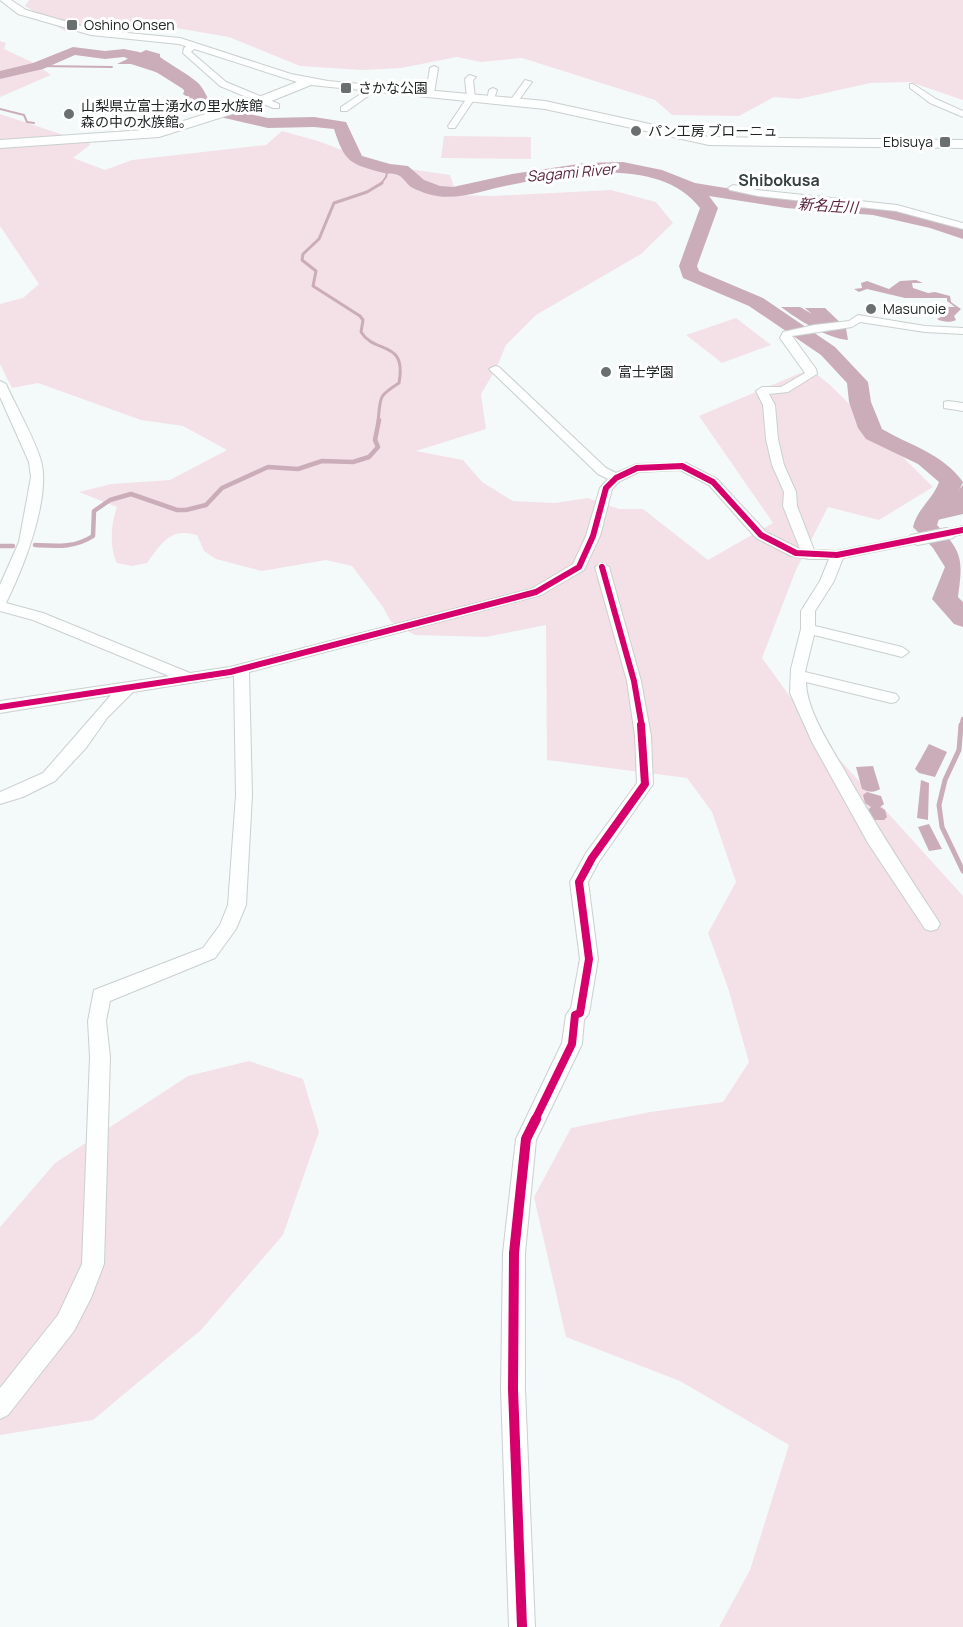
<svg xmlns="http://www.w3.org/2000/svg" width="963" height="1627" font-family="Manrope,'Noto Sans JP',sans-serif">
  <style>
    .green { fill: #f4e1e8 }
    .water { fill: #caadb8 }
    .lines { fill: none; stroke-linecap: round; stroke-linejoin: round }
    .stream-far3 { stroke: #caadb8; stroke-width: 2 }
    .stream-far2 { stroke: #caadb8; stroke-width: 3 }
    .stream-far1 { stroke: #caadb8; stroke-width: 4.5 }
    .stream { stroke: #caadb8; stroke-width: 5 }
    .river { fill: #caadb8; fill-rule: evenodd }
    .street-casing { stroke: #cacfcf; stroke-width: 2 }
    .secondary-casing { stroke: #cacfcf; stroke-width: 2 }
    .street { fill: #fdfefe; fill-rule: evenodd }
    .secondary { fill: #fdfefe; fill-rule: evenodd }
    .cycleway-far2-casing { stroke: #fff; stroke-width: 9 }
    .cycleway-far1-casing { stroke: #fff; stroke-width: 12 }
    .cycleway-casing { stroke: #fff; stroke-width: 14 }
    .cycleway-far2 { stroke: #d6006c; stroke-width: 6 }
    .cycleway-far1 { stroke: #d6006c; stroke-width: 8 }
    .cycleway { stroke: #d6006c; stroke-width: 10 }
    .poi-dot { fill: #6a7070; stroke: #fff; stroke-width: 2 }
    .labels { text-anchor: middle; stroke-width: 6; stroke-linejoin: round; paint-order: stroke }
    .far-poi-label { font-size: 14px; fill: #202525; stroke: #fff; text-anchor: start }
    .far-water-label { font-size: 15px; font-style: italic; fill: #5c243d; stroke: #fff }
    .far-quarter-label { font-size: 16px; font-weight: bold; fill: #364041; stroke: #fff }
  </style>
  <rect width="100%" height="100%" fill="#f4fafa"/>
  <!-- green -->
  <g class="green">
    <path d="M29 0H963V100L910 82 870 83 799 99 774 97 739 116 672 115 655 100 522 58 481 62 457 57 401 68 362 70 300 66 229 37 176 28 65 31 25 6Z"/>
    <path d="M0 41 6 43 4 49 34 63 51 75 0 97Z"/>
    <path d="M0 114 91 144 73 158 105 170 132 160 266 145 282 131 318 141 382 165 450 175 457 195 492 196 611 190 656 202 673 223 641 254 536 315 506 345 496 369 481 394 486 429 416 451 463 460 482 482 513 501 555 503 588 498 619 509H643L708 560 773 523 699 416 810 369 829 384 933 487 879 520 828 507 796 570 762 658 820 738 963 896V1627H719L750 1570 789 1445 680 1381 566 1337 534 1197 571 1128 650 1112 723 1102 749 1062 728 988 708 933 736 882 712 812 687 778 547 760 546 625 486 637 415 635 391 622 383 607 352 566 326 560 262 571 216 559 204 551 197 535C170 527 162 543 147 563L132 566 117 563C109 548 111 523 117 507L79 492 111 484 170 480 227 450 183 426 141 420 38 383 12 388 0 364V304L23 298 39 284 0 226Z"/>
    <path d="M444 136 531 137V159L441 158Z"/>
    <path d="M736 318 771 345 722 363 686 335Z"/>
    <path d="M249 1061 303 1079 319 1132 283 1235 201 1330 93 1420 0 1435V1227L55 1163 188 1076Z"/>
  </g>
  <!-- water -->
  <g class="water">
    <path d="M146 50 160 54V57C168 63 196 79 200 85 209 97 207 105 226 110L213 114 183 94 185 89 162 74 131 64H117Z"/>
    <path d="M867 281 889 289 900 281 916 280 923 283H912L913 288 928 293 935 292 950 296 951 302 961 309 954 316 956 320C951 323 942 322 937 319L945 315V307H955L947 301V298H905L867 289 859 292 854 289 862 288 861 283Z"/>
    <path d="M781 307H800L812 314 805 308H825L846 328 848 340C828 339 797 319 781 307Z"/>
    <path d="M963 485V514L933 521 929 513 934 506 957 492Z"/>
    <path d="M929 744 947 752 935 777 919 773 915 769Z"/>
    <path d="M873 766 880 789C874 793 868 792 862 789L856 767Z"/>
    <path d="M921 780 929 783 928 820 917 818Z"/>
    <path d="M867 792 881 796 884 804 880 807 885 810 887 817 884 820H875L870 817 868 810 871 807 865 803 863 795Z"/>
    <path d="M929 824 942 849 929 851 918 827Z"/>
  </g>
  <g class="lines">
    <!-- stream-far3 -->
    <g class="stream-far3">
      <path d="M38 66 112 67"/>
      <path d="M0 109 24 115 27 122 34 123"/>
      <path d="M380 185 386 177 388 169"/>
    </g>
    <!-- stream-far2 -->
    <path class="stream-far2" d="M378 421C381 397 377 397 399 383 407 339 375 355 361 332L363 320 360 316 313 286 316 271 302 260 303 254 319 239 334 203 367 192 382 183"/>
    <!-- stream-far1 -->
    <g class="stream-far1">
      <path d="M35 545C56 546 75 548 93 536L94 511 110 500 131 494 177 510H186L206 505 222 488 268 467 298 469 322 461 353 462 369 457 378 447 375 440 379 420"/>
      <path d="M0 546H13"/>
      <path d="M960 616 963 622"/>
      <path d="M961 727 963 719"/>
    </g>
    <!-- stream -->
    <path class="stream" d="M961 725 959 750 945 780 939 805 942 827 963 871"/>
    <!-- river -->
    <path class="river" d="M73 47 105 51 124 49 139 52 194 83 203 97 230 110 268 118 314 117 346 122 362 156 390 164 408 166 424 180 440 186 453 187 512 174 585 163 623 162 662 170 695 183 786 198 873 205 941 220 963 228V239L930 228 873 215 786 208 709 196 718 208 697 266 699 271 763 298 835 347 868 382 871 402 882 429C911 446 942 453 963 482 957 498 941 509 937 525 963 553 963 559 958 597L963 602V627L954 624 932 599 945 567 933 548 913 527C917 509 933 499 939 482L918 464 866 439 858 428 849 402 847 383 821 355 749 306 683 278 679 266 700 208C661 156 565 173 510 185 487 189 461 200 437 196 430 195 418 191 411 187 407 184 403 177 398 175 394 173 388 174 384 173 350 164 345 163 334 129L314 127 268 128 220 117 192 103 183 89 153 70 124 57 105 59 75 55 43 69 0 79V71L33 63Z"/>
    <defs>
      <g id="street">
        <path d="M191 43 198 45 191 52 226 82 279 104V108H273L220 86 183 53 184 48Z"/>
        <path d="M434 66 438 68 434 94 430 96 426 94 430 68Z"/>
        <path d="M469 75 476 77 473 80 475 98 455 128H449L448 126 467 98 465 79Z"/>
        <path d="M525 80 532 82 516 104H510L509 102Z"/>
        <path d="M913 84 936 99 963 111V117L930 103 910 88V84Z"/>
        <path d="M371 87 378 89 347 111H341V107Z"/>
        <path d="M493 88 497 90 494 99 487 101 489 90Z"/>
        <path d="M733 185 758 190 897 205 963 223V229L896 211 758 196 730 190 728 188Z"/>
        <path d="M858 315 925 326 963 328V334L925 332 860 322 852 327 792 336 816 369 817 374 788 392 769 394 775 405 778 439 784 465 796 492 797 506 814 550 837 551 918 535 925 539 918 543 843 558 834 581 815 611V626L902 647 909 652 902 657 814 635 805 672 896 694 899 698 896 702 891 703 806 682C806 708 829 744 842 766 872 819 904 869 937 919L940 924 937 929 931 931 925 929 868 843 812 742 790 693 791 669 801 629V611L820 581 829 559H809L791 556 756 538 709 485 680 470 639 472 620 481 612 489 600 536 584 570 541 595 249 672 252 795 246 905 236 929 215 958 110 1001 106 1021 110 1057 104 1264 91 1298 74 1331 8 1415 0 1419V1388L58 1315 82 1264 90 1057 88 1021 94 990 203 948 220 925 228 905 236 795 234 676 133 692 107 718 86 748 55 781 23 797 0 804V792L43 773 111 695 0 713V701L169 676 33 620 0 611V585L19 542 31 477 29 462 0 397V381L6 384C15 405 38 444 42 465 49 503 23 569 6 603L43 613 190 673 230 667 531 589 573 564 586 536 600 488 608 479 598 474 491 371 489 369 495 366 499 367 606 468 616 473 637 464 686 463 717 479 766 532 800 549 783 506 784 492 772 465 766 439 763 405 756 391 762 387H781L805 373 780 338 783 332 814 325 849 321Z"/>
        <path d="M948 401 963 403V411L944 408V402Z"/>
        <path d="M963 526V534L946 538 939 534 941 531Z"/>
        <path d="M602 563 609 567 641 681 651 736 653 784 598 863 588 882 598 959 589 1013 584 1020 582 1044 536 1140 525 1253V1389L535 1627H509L501 1389 503 1253 516 1139 562 1043 566 1015 571 1008 580 959 570 882 586 853 637 783 635 736 627 681 595 567Z"/>
      </g>
      <g id="secondary">
        <path d="M0 0H11L26 10 96 30 180 38 291 74 328 81 545 101 709 137 963 140V148L709 145 545 109 311 85 264 104 159 137 0 148V140L158 129 256 98 297 82 179 44 91 35 18 14Z"/>
        <path d="M946 528 953 530 956 534 953 538 918 545 911 543 908 539 911 535Z"/>
      </g>
    </defs>
    <!-- street casing -->
    <use href="#street" class="street-casing"/>
    <!-- secondary casing -->
    <use href="#secondary" class="secondary-casing"/>
    <!-- street -->
    <use href="#street" class="street"/>
    <!-- secondary -->
    <use href="#secondary" class="secondary"/>
    <defs>
      <g id="cycleway-far2">
        <path d="M602 567 634 681 642 727"/>
        <path d="M0 707 230 672 536 592 579 567 593 536 606 488 616 478 637 468 682 466 713 482 761 535 796 553 837 555 963 530"/>
      </g>
      <path id="cycleway-far1" d="M535 1120 572 1044 575 1015 580 1013 589 959 579 882 592 858 645 784 641 725"/>
      <path id="cycleway" d="M522 1627 513 1389 514 1253 526 1139 536 1119"/>
    </defs>
    <!-- cycleway-far2 casing -->
    <use href="#cycleway-far2" class="cycleway-far2-casing"/>
    <!-- cycleway-far1 casing -->
    <use href="#cycleway-far1" class="cycleway-far1-casing"/>
    <!-- cycleway casing -->
    <use href="#cycleway" class="cycleway-casing"/>
    <!-- cycleway-far2 -->
    <use href="#cycleway-far2" class="cycleway-far2"/>
    <!-- cycleway-far1 -->
    <use href="#cycleway-far1" class="cycleway-far1"/>
    <!-- cycleway -->
    <use href="#cycleway" class="cycleway"/>
  </g>
  <!-- markers -->
  <g class="poi-dot">
    <rect x="66" y="19" width="12" height="12" rx="3"/>
    <rect x="340" y="82" width="12" height="12" rx="3"/>
    <circle cx="69" cy="114" r="6"/>
    <circle cx="636" cy="131" r="6"/>
    <rect x="939" y="136" width="12" height="12" rx="3"/>
    <circle cx="871" cy="309" r="6"/>
    <circle cx="606" cy="372" r="6"/>
  </g>
  <g class="labels">
    <!-- far-poi labels -->
    <g class="far-poi-label">
      <text x="84" y="30">Oshino Onsen</text>
      <text x="358" y="93">さかな公園</text>
      <text x="81" y="111">山梨県立富士湧水の里水族館<tspan x="81" dy="16">森の中の水族館。</tspan></text>
      <text x="648" y="136">パン工房 ブローニュ</text>
      <text x="933" y="147" text-anchor="end">Ebisuya</text>
      <text x="883" y="314">Masunoie</text>
      <text x="618" y="377">富士学園</text>
    </g>
    <!-- far-water labels -->
    <g class="far-water-label">
      <text transform="translate(571 173) rotate(-5)" y="5">Sagami River</text>
      <text transform="translate(828 206) rotate(4)" y="5">新名庄川</text>
    </g>
    <!-- far-quarter labels -->
    <g class="far-quarter-label">
      <text x="779" y="186">Shibokusa</text>
    </g>
  </g>
</svg>
